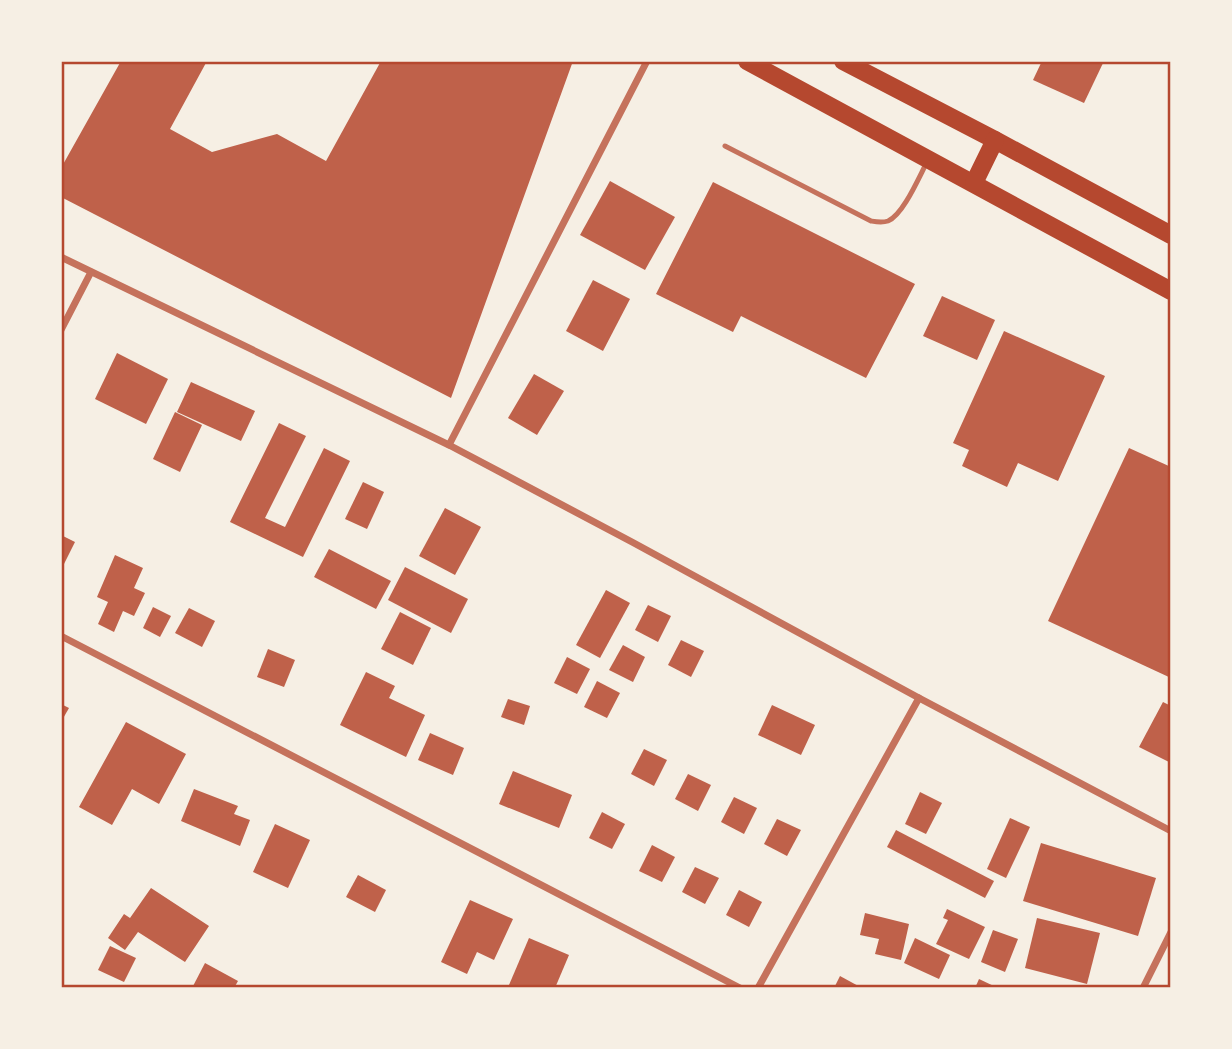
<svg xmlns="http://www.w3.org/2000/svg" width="1232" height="1049" font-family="'Work Sans',sans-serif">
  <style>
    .building { fill: #bf614a }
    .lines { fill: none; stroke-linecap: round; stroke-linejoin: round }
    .service { stroke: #c5725c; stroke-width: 5 }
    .minor { stroke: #c5725c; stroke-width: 7 }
    .primary { stroke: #b5482f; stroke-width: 18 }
    .neatline { fill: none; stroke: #b5482f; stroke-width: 2.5 }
  </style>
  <rect width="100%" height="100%" fill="#f6efe4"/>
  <!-- building -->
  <g class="building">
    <path d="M121 61H207L170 129 212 152 277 134 326 161 381 61H573L451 398 61 197V168Z"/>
    <path d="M1042 61H1104L1084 103 1033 80Z"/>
    <path d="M610 181 675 217 645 270 580 235Z"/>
    <path d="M713 182 915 284 866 378 741 316 733 332 656 294Z"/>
    <path d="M593 280 630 299 603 351 566 331Z"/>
    <path d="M942 296 995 320 977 360 923 336Z"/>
    <path d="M1004 331 1105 376 1058 481 1018 463 1007 487 962 466 969 450 953 443Z"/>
    <path d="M117 353 168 379 146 424 95 399Z"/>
    <path d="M534 374 564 391 537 435 508 418Z"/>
    <path d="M191 382 255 411 241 441 177 412Z"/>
    <path d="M175 412 202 425 180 472 153 459Z"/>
    <path d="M279 423 306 436 265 518 285 527 324 448 350 461 303 557 230 522Z"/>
    <path d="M1129 448 1171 467V678L1048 621Z"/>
    <path d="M363 482 384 492 367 529 345 519Z"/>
    <path d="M445 508 481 527 455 575 419 556Z"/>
    <path d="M61 535 75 542 61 570Z"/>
    <path d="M329 549 391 581 376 609 314 577Z"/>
    <path d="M115 555 143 568 134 588 145 593 134 616 123 611 114 632 98 624 108 602 97 597Z"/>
    <path d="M405 567 468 599 451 633 388 600Z"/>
    <path d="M606 590 630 603 600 658 576 645Z"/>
    <path d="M648 605 671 616 658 642 635 630Z"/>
    <path d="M153 607 171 616 160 637 143 628Z"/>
    <path d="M189 608 215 621 202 647 175 633Z"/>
    <path d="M400 612 431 628 413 665 381 649Z"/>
    <path d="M681 640 704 651 691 677 668 665Z"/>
    <path d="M623 645 645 657 633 682 609 670Z"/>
    <path d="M268 649 295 660 284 687 257 677Z"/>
    <path d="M567 657 590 669 577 694 554 683Z"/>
    <path d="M366 672 395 686 389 698 425 715 406 757 340 725Z"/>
    <path d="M597 681 620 693 607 718 584 707Z"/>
    <path d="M508 699 530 706 524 725 501 717Z"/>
    <path d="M1163 702 1171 706V763L1139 747Z"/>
    <path d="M61 704 69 708 61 722Z"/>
    <path d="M772 705 815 725 801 755 758 735Z"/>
    <path d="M126 722 186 754 159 804 132 789 112 825 79 807Z"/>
    <path d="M430 733 464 748 453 775 418 760Z"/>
    <path d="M644 749 667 760 654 786 631 774Z"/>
    <path d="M513 771 572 795 559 828 499 804Z"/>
    <path d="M688 774 711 785 698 811 675 799Z"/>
    <path d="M194 789 238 806 234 814 250 820 240 846 181 821Z"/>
    <path d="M920 792 942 803 926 834 905 824Z"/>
    <path d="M734 797 757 808 744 834 721 822Z"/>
    <path d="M602 812 625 824 612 849 589 838Z"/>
    <path d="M1010 818 1030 827 1006 878 987 869Z"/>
    <path d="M777 819 801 830 787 856 764 844Z"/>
    <path d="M275 824 310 840 288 888 253 872Z"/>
    <path d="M896 830 994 881 985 898 887 847Z"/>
    <path d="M1041 843 1156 878 1138 936 1023 901Z"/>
    <path d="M652 845 675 857 662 882 639 871Z"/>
    <path d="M695 867 719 878 705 904 682 892Z"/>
    <path d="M358 875 386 890 375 912 346 897Z"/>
    <path d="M151 888 209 926 185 962 138 932 125 950 108 938 124 914 130 918Z"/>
    <path d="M739 890 762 902 749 927 726 915Z"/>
    <path d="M470 900 513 919 494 960 477 952 467 974 441 962Z"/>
    <path d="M947 909 985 927 969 959 936 944 948 920 943 918Z"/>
    <path d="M865 913 909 924 901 960 875 954 879 939 860 935Z"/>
    <path d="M1037 918 1100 933 1087 984 1025 968Z"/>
    <path d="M993 930 1018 939 1005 972 981 962Z"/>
    <path d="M529 938 569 955 555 988H515L509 985Z"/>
    <path d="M915 938 950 955 939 979 904 963Z"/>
    <path d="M110 946 136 958 124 982 98 970Z"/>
    <path d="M205 963 238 981 234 988H192Z"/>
    <path d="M840 976 862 988H834Z"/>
    <path d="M979 979 998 988H975Z"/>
  </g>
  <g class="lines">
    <!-- service -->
    <path class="service" d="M725 146 871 221C877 222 882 223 888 221 903 215 919 177 927 162"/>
    <!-- minor -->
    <g class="minor">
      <path d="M61 257 449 445 632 542 919 698 1171 831"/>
      <path d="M61 330 91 272"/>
      <path d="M449 445 647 61"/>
      <path d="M61 636 740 988"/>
      <path d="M758 988 919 698"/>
      <path d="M1143 988 1171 932"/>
    </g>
    <!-- primary -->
    <g class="primary">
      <path d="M747 61 1171 291"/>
      <path d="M843 61 995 140 1171 235"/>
      <path d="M974 183 995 140"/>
    </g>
  </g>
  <!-- border -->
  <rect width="1232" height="1049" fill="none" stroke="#f6efe4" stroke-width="126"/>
  <rect x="63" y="63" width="1106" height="923" class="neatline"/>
</svg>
